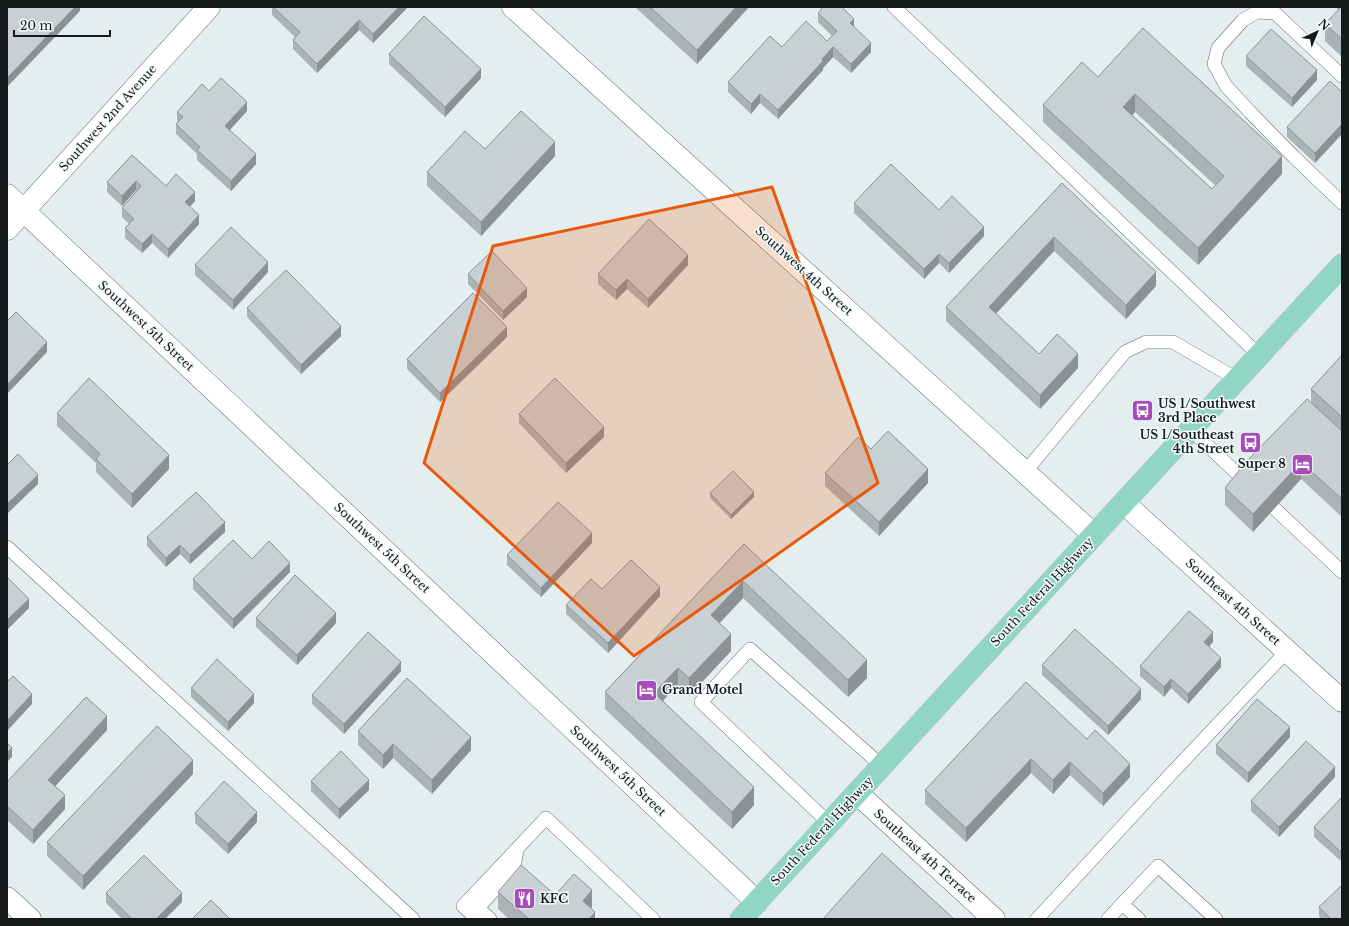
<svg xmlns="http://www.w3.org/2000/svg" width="1349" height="926" font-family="'Libre Baskerville',serif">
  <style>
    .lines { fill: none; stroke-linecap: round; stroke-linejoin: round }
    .lane-casing { stroke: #646c6c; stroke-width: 14 }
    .street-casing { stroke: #646c6c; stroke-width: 23 }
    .primary-casing { stroke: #c7c8c8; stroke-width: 23 }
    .lane { stroke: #fff; stroke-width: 13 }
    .street { stroke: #fff; stroke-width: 22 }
    .primary { stroke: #91d6c4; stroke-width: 22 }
    .wall { fill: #acb3b5; fill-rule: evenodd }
    .shaded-wall { fill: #8c9294 }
    .building { fill: #c8d0d3; stroke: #8c9294; fill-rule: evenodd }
    .marked { fill: #e8590c; fill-opacity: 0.2; stroke: #e8590c; stroke-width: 3; stroke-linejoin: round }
    .labels { text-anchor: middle; stroke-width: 3; stroke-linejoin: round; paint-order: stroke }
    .street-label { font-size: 12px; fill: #161919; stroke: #f2fcfc }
    .poi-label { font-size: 12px; font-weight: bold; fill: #161919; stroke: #f2fcfc; text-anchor: start }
  </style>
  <rect width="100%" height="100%" fill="#e5eeee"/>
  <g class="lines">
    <defs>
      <g id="lane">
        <path d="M894 7 1259 355"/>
        <path d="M1342 76 1275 13 1257 12 1243 20 1218 48 1214 64 1226 86 1250 112 1294 157 1342 203"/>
        <path d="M1191 430 1245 481"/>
        <path d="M1025 472 1125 352 1146 342H1173L1237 379"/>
        <path d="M1274 508 1342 572"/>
        <path d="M7 547 413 919"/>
        <path d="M829 823 701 702 750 649 882 766"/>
        <path d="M1122 904 1158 866 1216 919"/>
        <path d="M477 919 463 906 546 818 653 919"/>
        <path d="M490 919 478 908 514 868 517 850"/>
        <path d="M1037 919 1170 775 1287 651"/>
        <path d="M1108 919 1122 904 1139 919"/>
      </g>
      <g id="street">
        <path d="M513 7 1094 535"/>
        <path d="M7 195 757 902"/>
        <path d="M7 229 209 7"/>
        <path d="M1124 503 1342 701"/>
        <path d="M857 793 994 919"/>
        <path d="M7 898 30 919"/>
      </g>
      <path id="primary" d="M741 919 1342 265"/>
    </defs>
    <!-- lane casing -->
    <use href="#lane" class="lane-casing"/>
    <!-- street casing -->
    <use href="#street" class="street-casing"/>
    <!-- primary casing -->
    <use href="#primary" class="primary-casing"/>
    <!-- lane -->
    <use href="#lane" class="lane"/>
    <!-- street -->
    <use href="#street" class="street"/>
    <!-- primary -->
    <use href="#primary" class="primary"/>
  </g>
  <!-- wall -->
  <g class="wall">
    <path d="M272 7H408L373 43 359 30 317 73 293 49V40L295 37 272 15Z"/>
    <path d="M635 7H749L697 64Z"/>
    <path d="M1335 7H1342V57L1325 41V24L1338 10Z"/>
    <path d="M818 13 854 27 871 52 851 73 833 57 823 68V70L778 119 760 103 751 114 728 92V82L782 47 827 41 832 36 818 22Z"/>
    <path d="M1143 28 1282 174 1198 265 1043 122V105L1098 77ZM1135 112 1216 186 1212 189 1132 115Z"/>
    <path d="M389 54 481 78 445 117 389 64Z"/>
    <path d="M1246 56 1317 80 1292 107 1246 66Z"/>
    <path d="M209 91 247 111 230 130 256 164 231 191 197 160V154L176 134V124L178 122 177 121V112Z"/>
    <path d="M1342 92V134L1315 163 1287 137V127Z"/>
    <path d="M485 149 555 156 481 236 427 186V172Z"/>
    <path d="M132 155 166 186 195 201 190 206 199 224 168 258 152 243 142 253 125 238V228L129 224 122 217V208L137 191 136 190 122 206 107 192V182Z"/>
    <path d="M1062 183 1156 286 1126 319 1054 251 996 314 1039 354 1078 368 1040 409 946 321V307Z"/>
    <path d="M854 203 939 210 984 236 949 273 939 263 924 279 854 213Z"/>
    <path d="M195 265 268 272 233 310 195 275Z"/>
    <path d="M688 265 648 308 627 289 616 300 598 284V274Z"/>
    <path d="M468 274 527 297 503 320 468 284Z"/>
    <path d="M247 308 341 336 301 374 247 317Z"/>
    <path d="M507 337 440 402 407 369V359Z"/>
    <path d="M1342 355V517L1301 479 1253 532 1225 505V488L1311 403V389Z"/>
    <path d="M57 413 169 469 132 508 96 472V463L57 426Z"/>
    <path d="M519 414 604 437 566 473 519 423Z"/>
    <path d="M871 449 928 483 879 536 825 486V473Z"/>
    <path d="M710 493 754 497 731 519 710 498Z"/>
    <path d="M225 532 190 564 180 554 166 567 147 546V537Z"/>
    <path d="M592 543 541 597 507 565V555Z"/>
    <path d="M744 544 867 678 848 697 743 598 720 623 731 651 689 696 678 685 663 701 754 805 732 829 605 709V692Z"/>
    <path d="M252 559 290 572 233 629 193 589V579Z"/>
    <path d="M602 589 660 596 608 653 566 614V605Z"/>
    <path d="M256 618 336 623 297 665 256 627Z"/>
    <path d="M1213 642 1209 647 1221 667 1188 704 1171 688 1164 697 1140 676V666Z"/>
    <path d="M1042 665 1141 699 1108 735 1042 675Z"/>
    <path d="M401 671 344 734 312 704V695Z"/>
    <path d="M191 688 254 703 228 731 191 697Z"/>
    <path d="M107 730 55 786 65 809 33 844 7 820V782Z"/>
    <path d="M358 731 471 750 432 794 393 758 383 769 358 745Z"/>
    <path d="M1290 737 1248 783 1216 754V745Z"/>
    <path d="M1087 739 1130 777 1103 806 1070 775 1053 794 1031 773 966 842 925 804V790Z"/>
    <path d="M193 774 83 890 47 856V842Z"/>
    <path d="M1335 777 1279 837 1251 811V801Z"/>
    <path d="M311 781 369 790 339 819 311 791Z"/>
    <path d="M1342 797V862L1314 837V827Z"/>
    <path d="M195 813 257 822 228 854 195 823Z"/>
    <path d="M498 892 555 895 592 907 591 908 595 919H509L498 909Z"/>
    <path d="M106 893 182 902 165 919H122L106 903Z"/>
    <path d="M1319 907 1342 919H1321L1319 916Z"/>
  </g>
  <!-- shaded-wall -->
  <g class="shaded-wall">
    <path d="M75 7H80V11L7 87V78Z"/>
    <path d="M399 7H408L373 43V34Z"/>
    <path d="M736 7H749L697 64V50Z"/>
    <path d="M854 19V28L850 23Z"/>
    <path d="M359 20V30L317 73V64Z"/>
    <path d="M871 43V52L851 73V64Z"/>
    <path d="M833 47V57L823 68V70L778 119V110L822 59Z"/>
    <path d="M481 69V78L445 117V107Z"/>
    <path d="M1317 70V80L1292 107V98Z"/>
    <path d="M760 94V103L751 114V104Z"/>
    <path d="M1135 94V112L1123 125V107Z"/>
    <path d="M247 102V111L225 135V126Z"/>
    <path d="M1342 124V134L1315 163V153Z"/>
    <path d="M555 142V156L481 236V222Z"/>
    <path d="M256 154V164L231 191V181Z"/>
    <path d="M1282 156V174L1198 265V248Z"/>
    <path d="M136 181V190L122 206V196Z"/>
    <path d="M195 192V201L185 212V202Z"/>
    <path d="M199 215V224L168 258V249Z"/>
    <path d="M984 227V236L949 273V263Z"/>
    <path d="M152 234V243L142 253V244Z"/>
    <path d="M1054 237V251L989 321V307Z"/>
    <path d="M939 254V263L924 279V269Z"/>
    <path d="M688 255V265L648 308V299Z"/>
    <path d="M268 262V272L233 310V300Z"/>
    <path d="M1156 272V286L1126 319V305Z"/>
    <path d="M627 279V289L616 300V290Z"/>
    <path d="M527 288V297L503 320V311Z"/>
    <path d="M341 326V336L301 374V365Z"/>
    <path d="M507 327V337L440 402V393Z"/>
    <path d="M47 342V352L7 394V385Z"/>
    <path d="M1078 354V368L1040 409V395Z"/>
    <path d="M604 427V437L566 473V463Z"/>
    <path d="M169 455V469L132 508V494Z"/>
    <path d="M1301 462V479L1253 532V514Z"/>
    <path d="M928 469V483L879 536V522Z"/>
    <path d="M38 475V484L7 514V504Z"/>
    <path d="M754 492V497L731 519V515Z"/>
    <path d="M225 522V532L190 564V555Z"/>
    <path d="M592 533V543L541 597V588Z"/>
    <path d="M180 545V554L166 567V558Z"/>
    <path d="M290 563V572L233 629V619Z"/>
    <path d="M743 581V598L711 632V615Z"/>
    <path d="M660 587V596L608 653V643Z"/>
    <path d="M29 599V608L7 630V620Z"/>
    <path d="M336 613V623L297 665V655Z"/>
    <path d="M1213 632V642L1204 652V642Z"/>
    <path d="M731 634V651L689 696V678Z"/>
    <path d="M1221 658V667L1188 704V694Z"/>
    <path d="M867 660V678L848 697V680Z"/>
    <path d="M401 662V671L344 734V724Z"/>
    <path d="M678 668V685L654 710V693Z"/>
    <path d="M1171 679V688L1164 697V687Z"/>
    <path d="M1141 689V699L1108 735V726Z"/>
    <path d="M32 694V704L7 731V721Z"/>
    <path d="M254 694V703L228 731V722Z"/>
    <path d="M107 716V730L48 794V780Z"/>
    <path d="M1290 727V737L1248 783V773Z"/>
    <path d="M471 737V750L432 794V780Z"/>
    <path d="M393 744V758L383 769V755Z"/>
    <path d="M12 748V757L7 762V753Z"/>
    <path d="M1031 759V773L966 842V828Z"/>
    <path d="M193 760V774L83 890V876Z"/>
    <path d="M1070 762V775L1053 794V780Z"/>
    <path d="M1130 764V777L1103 806V793Z"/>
    <path d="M1335 767V777L1279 837V827Z"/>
    <path d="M369 780V790L339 819V809Z"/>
    <path d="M754 787V805L732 829V812Z"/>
    <path d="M65 795V809L33 844V830Z"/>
    <path d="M257 812V822L228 854V844Z"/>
    <path d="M592 890V907L583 918V901Z"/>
    <path d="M182 893V902L165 919H156Z"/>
    <path d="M595 912V919H589Z"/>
  </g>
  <!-- building -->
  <g class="building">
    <path d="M7 7H75L7 78Z"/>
    <path d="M273 7H399L373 34 359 20 317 64 293 40 300 32Z"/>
    <path d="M650 7H736L697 50Z"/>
    <path d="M823 7H842L854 19 850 23 871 43 851 64 833 47 822 59 823 61 778 110 760 94 751 104 728 82 770 36 782 47 806 21 827 41 837 31 818 13Z"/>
    <path d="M1341 7H1342V39L1325 24Z"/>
    <path d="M424 16 481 69 445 107 389 54Z"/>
    <path d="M1143 28 1282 156 1198 248 1043 105 1082 62 1098 77ZM1135 94 1224 176 1212 189 1123 107Z"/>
    <path d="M1271 29 1317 70 1292 98 1246 56Z"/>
    <path d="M221 78 247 102 225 126 256 154 231 181 197 150 200 147 176 124 183 117 177 112 202 84 209 91Z"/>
    <path d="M1330 81 1342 92V124L1315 153 1287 127Z"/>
    <path d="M521 111 555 142 481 222 427 172 465 131 485 149Z"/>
    <path d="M132 155 166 186 176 174 195 192 185 202 199 215 168 249 152 234 142 244 125 228 134 219 122 208 141 186 136 181 122 196 107 182Z"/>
    <path d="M891 164 939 210 952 196 984 227 949 263 939 254 924 269 854 203Z"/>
    <path d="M1062 183 1156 272 1126 305 1054 237 989 307 1039 354 1057 334 1078 354 1040 395 946 307Z"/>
    <path d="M649 219 688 255 648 299 627 279 616 290 598 274Z"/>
    <path d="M231 227 268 262 233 300 195 265Z"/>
    <path d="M492 251 527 288 503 311 468 274Z"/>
    <path d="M286 270 341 326 301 365 247 308Z"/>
    <path d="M473 293 507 327 440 393 407 359Z"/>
    <path d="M16 312 47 342 7 385V321Z"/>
    <path d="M1342 355V417L1311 389Z"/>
    <path d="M89 378 169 455 132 494 96 459 100 454 57 413Z"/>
    <path d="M555 378 604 427 566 463 519 414Z"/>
    <path d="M1307 399 1342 431V499L1301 462 1253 514 1225 488 1245 463Z"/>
    <path d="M888 431 928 469 879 522 825 473 858 437 871 449Z"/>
    <path d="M18 454 38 475 7 504V465Z"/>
    <path d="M733 471 754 492 731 515 710 493Z"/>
    <path d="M196 492 225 522 190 555 180 545 166 558 147 537Z"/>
    <path d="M558 502 592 533 541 588 507 555Z"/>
    <path d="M233 540 252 559 269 541 290 563 233 619 193 579Z"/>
    <path d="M744 544 867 660 848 680 743 581 711 615 731 634 689 678 678 668 654 693 754 787 732 812 605 692Z"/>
    <path d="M631 560 660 587 608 643 566 605 591 579 602 589Z"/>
    <path d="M295 575 336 613 297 655 256 618Z"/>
    <path d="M7 577 29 599 7 620Z"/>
    <path d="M1189 611 1213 632 1204 642 1221 658 1188 694 1171 679 1164 687 1140 666Z"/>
    <path d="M1075 629 1141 689 1108 726 1042 665Z"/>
    <path d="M368 632 401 662 344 724 312 695Z"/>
    <path d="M217 659 254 694 228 722 191 688Z"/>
    <path d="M13 676 32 694 7 721V682Z"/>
    <path d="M407 678 471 737 432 780 393 744 383 755 358 731Z"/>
    <path d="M1026 682 1087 739 1095 730 1130 764 1103 793 1070 762 1053 780 1031 759 966 828 925 790Z"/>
    <path d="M86 697 107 716 48 780 65 795 33 830 7 806V782Z"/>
    <path d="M1257 699 1290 727 1248 773 1216 745Z"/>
    <path d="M157 726 193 760 83 876 47 842Z"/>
    <path d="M1306 741 1335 767 1279 827 1251 801Z"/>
    <path d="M7 743 12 748 7 753Z"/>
    <path d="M341 751 369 780 339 809 311 781Z"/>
    <path d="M224 781 257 812 228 844 195 813Z"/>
    <path d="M1342 797V853L1314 827Z"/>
    <path d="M882 853 954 919H823Z"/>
    <path d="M144 855 182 893 156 919H132L106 893Z"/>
    <path d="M521 865 555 895 574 874 592 890 583 901 595 912 589 919H529L498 892Z"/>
    <path d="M1342 885V919H1331L1319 907Z"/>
    <path d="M211 900 230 919H192Z"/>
  </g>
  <!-- marked area -->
  <path class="marked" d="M772 187 878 483 634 656 424 463 493 246Z"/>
  <!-- icons -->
  <defs>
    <symbol id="bus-square" viewBox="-11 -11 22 22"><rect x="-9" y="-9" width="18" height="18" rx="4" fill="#a64dba" stroke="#f2fcfc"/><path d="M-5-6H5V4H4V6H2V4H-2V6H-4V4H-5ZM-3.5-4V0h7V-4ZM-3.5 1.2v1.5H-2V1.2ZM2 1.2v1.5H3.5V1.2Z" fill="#fff"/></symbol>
    <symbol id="hotel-square" viewBox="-11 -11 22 22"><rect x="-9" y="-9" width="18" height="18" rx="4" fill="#a64dba" stroke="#f2fcfc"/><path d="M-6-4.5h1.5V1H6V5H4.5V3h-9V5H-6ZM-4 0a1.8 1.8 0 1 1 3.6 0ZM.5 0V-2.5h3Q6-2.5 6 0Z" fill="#fff"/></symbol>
    <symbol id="restaurant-square" viewBox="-11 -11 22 22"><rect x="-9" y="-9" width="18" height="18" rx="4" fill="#a64dba" stroke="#f2fcfc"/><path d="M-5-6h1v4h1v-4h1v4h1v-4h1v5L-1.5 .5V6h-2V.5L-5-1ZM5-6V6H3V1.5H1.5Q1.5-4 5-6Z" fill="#fff"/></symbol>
  </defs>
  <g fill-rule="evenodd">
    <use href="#bus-square" x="1130" y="398" width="25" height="25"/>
    <use href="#bus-square" x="1238" y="430" width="25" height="25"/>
    <use href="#hotel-square" x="1290" y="452" width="25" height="25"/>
    <use href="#hotel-square" x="634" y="678" width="25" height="25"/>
    <use href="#restaurant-square" x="512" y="886" width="25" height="25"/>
  </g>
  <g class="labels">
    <!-- street labels -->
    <g class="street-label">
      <text transform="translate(108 118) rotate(-48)" y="4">Southwest 2nd Avenue</text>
      <text transform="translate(804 271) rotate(42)" y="4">Southwest 4th Street</text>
      <text transform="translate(146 326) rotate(43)" y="4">Southwest 5th Street</text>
      <text transform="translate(382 548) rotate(43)" y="4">Southwest 5th Street</text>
      <text transform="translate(1042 592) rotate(-47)" y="4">South Federal Highway</text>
      <text transform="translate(1233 602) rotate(42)" y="4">Southeast 4th Street</text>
      <text transform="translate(618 771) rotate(43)" y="4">Southwest 5th Street</text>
      <text transform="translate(822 831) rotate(-47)" y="4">South Federal Highway</text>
      <text transform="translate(925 856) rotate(42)" y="4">Southeast 4th Terrace</text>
    </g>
    <!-- poi labels -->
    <g class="poi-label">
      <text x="1158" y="408">US 1/Southwest<tspan x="1158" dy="14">3rd Place</tspan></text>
      <text x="1234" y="439" text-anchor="end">US 1/Southeast<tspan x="1234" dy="14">4th Street</tspan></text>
      <text x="1286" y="468" text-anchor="end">Super 8</text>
      <text x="662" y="694">Grand Motel</text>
      <text x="540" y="903">KFC</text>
    </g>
  </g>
  <!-- border -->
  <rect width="1349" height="926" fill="none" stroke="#161919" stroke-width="16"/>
  <!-- north arrow -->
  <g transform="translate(1317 32) rotate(44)" stroke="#f2fcfc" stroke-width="3" paint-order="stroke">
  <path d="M0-3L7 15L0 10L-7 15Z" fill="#161919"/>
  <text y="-6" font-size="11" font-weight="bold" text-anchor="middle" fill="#161919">N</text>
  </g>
  <!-- scale -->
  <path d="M14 30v6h96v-6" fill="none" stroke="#161919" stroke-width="2"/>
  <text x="20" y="30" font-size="12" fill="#161919" stroke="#f2fcfc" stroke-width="3" paint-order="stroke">20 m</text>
</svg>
